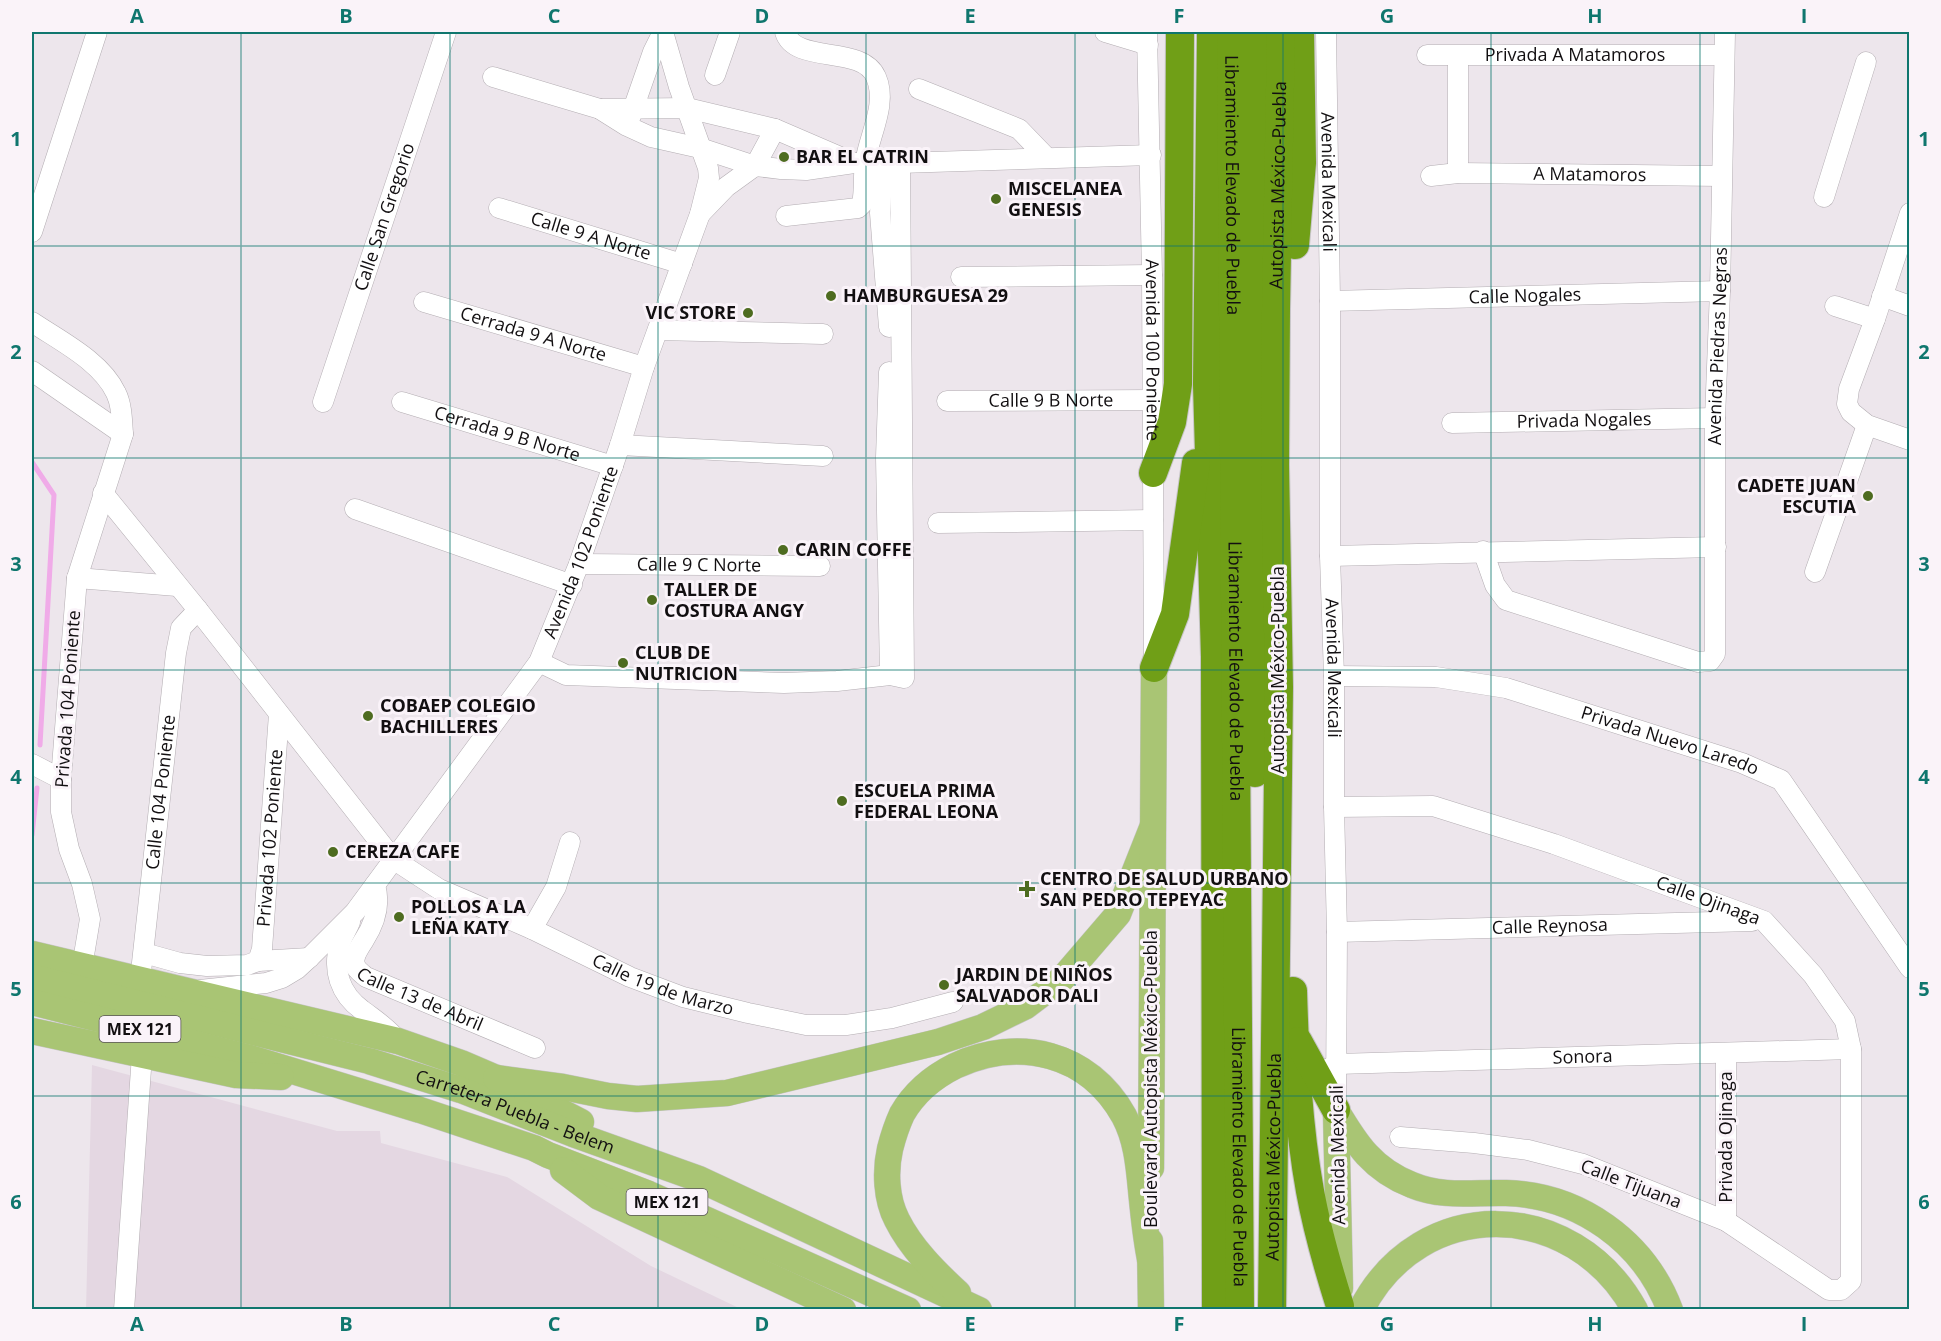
<svg xmlns="http://www.w3.org/2000/svg" width="1941" height="1341" font-family="'Open Sans',sans-serif">
  <style>
    .built { fill: #e4d7e2 }
    .lines { fill: none; stroke-linecap: round; stroke-linejoin: round }
    .stream { stroke: #f0abe8; stroke-width: 5 }
    .minor-casing { stroke: #b3adb2; stroke-width: 21 }
    .major-casing { stroke: #c6c5c6; stroke-width: 27 }
    .highway-casing { stroke: #c6c5c6; stroke-width: 30 }
    .minor { stroke: #fff; stroke-width: 20 }
    .major { stroke: #a9c574; stroke-width: 26 }
    .highway { stroke: #709f17; stroke-width: 28 }
    .grid { fill: none; stroke: #0f766e; stroke-width: 1.5; stroke-opacity: 0.55 }
    .poi-dot { fill: #4e6c20; stroke: #faf3f9; stroke-width: 2 }
    .labels { text-anchor: middle; stroke-width: 6; stroke-linejoin: round; paint-order: stroke }
    .shield { fill: #faf3f9; stroke: #585357; stroke-width: 1.5 }
    .shield-label { font-size: 16px; font-weight: bold; fill: #120f11 }
    .street-label { font-size: 18px; fill: #120f11; stroke: #faf3f9 }
    .poi-label { font-size: 18px; font-weight: bold; fill: #120f11; stroke: #faf3f9; text-anchor: start }
    .neatline { fill: none; stroke: #0f766e; stroke-width: 2 }
    .grid-label { font-size: 20px; text-anchor: middle; font-weight: bold; fill: #0f766e }
  </style>
  <rect width="100%" height="100%" fill="#ede6ec"/>
  <!-- built -->
  <path class="built" d="M92 1065 337 1131H380L381 1143 507 1177 651 1266 741 1309 86 1310Z"/>
  <g class="lines">
    <!-- stream -->
    <g class="stream">
      <path d="M32 462 54 495 40 745"/>
      <path d="M32 835 37 788"/>
    </g>
    <defs>
      <g id="minor">
        <path d="M785 32C795 65 862 44 876 77 888 104 869 135 865 163 863 176 865 190 862 204L858 208 786 216"/>
        <path d="M1105 32 1148 45"/>
        <path id="s1" d="M1147 32 1152 275 1154 656"/>
        <path id="s2" d="M1326 32 1330 301V556L1334 676V807L1337 932 1336 1107"/>
        <path id="s3" d="M1427 55H1724"/>
        <path d="M1458 56V173"/>
        <path d="M715 75 730 32"/>
        <path d="M493 77 600 109 627 126 651 137 700 148 755 166 781 169 806 170 854 163H900L1151 155"/>
        <path d="M919 89 1019 129 1046 157"/>
        <path d="M600 109 687 108 775 129 854 163"/>
        <path d="M630 118 653 52 663 32"/>
        <path d="M883 163 880 213 889 327"/>
        <path id="s4" d="M1431 176 1458 173 1721 176"/>
        <path d="M1824 197 1866 62"/>
        <path id="s5" d="M499 208 682 264"/>
        <path d="M1910 213 1875 319 1849 389 1847 404 1851 412 1867 425 1910 440"/>
        <path d="M700 214 726 187 755 166 775 129"/>
        <path d="M32 232 97 32"/>
        <path d="M961 277 1152 275"/>
        <path d="M1882 296 1910 306"/>
        <path id="s6" d="M1330 301 1720 291"/>
        <path id="s7" d="M424 302 644 367"/>
        <path d="M1835 306 1875 319"/>
        <path d="M32 322C60 341 101 361 116 393 122 405 122 420 123 434L77 578 61 779V812L69 849 82 884 90 919 82 967"/>
        <path d="M658 330 823 334"/>
        <path d="M32 371 123 434"/>
        <path d="M889 372 886 457 890 675"/>
        <path id="s8" d="M947 401 1153 400"/>
        <path id="s9" d="M323 402 446 32"/>
        <path id="s10" d="M402 402 613 466"/>
        <path id="s11" d="M1452 423 1715 418"/>
        <path d="M620 445 823 456"/>
        <path id="s12" d="M103 493 198 610 393 859 439 889 532 929 630 977 683 997 748 1013 806 1025H846L892 1018 953 1002"/>
        <path d="M355 509 572 585"/>
        <path d="M938 523 1153 520"/>
        <path id="s13" d="M1483 551 1495 585 1506 600 1698 662 1710 661 1715 654V418L1720 291 1725 32"/>
        <path d="M1330 556 1716 547"/>
        <path id="s14" d="M579 564 820 566"/>
        <path d="M1815 572 1867 425"/>
        <path d="M77 578 177 586"/>
        <path d="M539 662 566 675 784 683 837 681 890 675 904 678 900 163"/>
        <path id="s15" d="M1334 676 1436 677 1506 688 1742 763 1781 780 1910 968"/>
        <path d="M32 764 61 779"/>
        <path id="s16" d="M1334 807 1433 806 1554 844 1764 921 1813 975 1845 1021 1851 1049V1281L1841 1290H1829L1726 1221 1583 1164 1528 1150 1474 1143 1400 1137"/>
        <path id="s17" d="M375 885C381 905 375 923 364 940 361 945 356 952 355 957 352 967 360 972 366 977L535 1048"/>
        <path d="M350 922C347 930 342 936 340 944 332 970 340 994 362 1010 375 1020 388 1028 398 1041"/>
        <path d="M532 929 556 887 570 842"/>
        <path id="s18" d="M1337 932 1752 921"/>
        <path d="M144 953 180 963 207 966 247 965 258 961 309 958"/>
        <path id="s19" d="M258 961 262 949 279 714"/>
        <path id="s20" d="M140 981 176 653 181 628 198 610"/>
        <path id="s21" d="M200 990 266 983 282 978 297 969 309 958 355 912 539 662 579 564 620 445 644 367 700 214 709 178 708 168 679 87 663 32"/>
        <path d="M1726 1053V1221"/>
        <path id="s22" d="M1328 1069 1337 1064 1851 1049"/>
        <path d="M124 1310 142 1055"/>
      </g>
      <g id="major">
        <path d="M32 954 398 1041 461 1063 496 1078 581 1122"/>
        <path id="s23" d="M32 977 369 1061 461 1090 573 1134 699 1179 979 1310"/>
        <path d="M32 1002 247 1057 420 1110 534 1148 548 1155 649 1194 908 1310"/>
        <path d="M32 1031 236 1075 281 1077"/>
        <path d="M496 1078 563 1087 608 1096 637 1099 727 1093 938 1042 983 1027 1026 1006 1063 978 1118 914 1152 828"/>
        <path d="M1336 1110C1356 1144 1373 1170 1412 1185 1443 1198 1474 1192 1506 1193 1579 1195 1644 1241 1670 1310"/>
        <path d="M1336 1112 1340 1288"/>
        <path d="M1151 1168 1154 668"/>
        <path d="M563 1170 599 1197 843 1310"/>
        <path d="M1150 1241 1151 1310"/>
        <path d="M958 1293C935 1272 911 1248 897 1220 886 1199 885 1171 890 1149 893 1137 897 1125 902 1114 914 1093 933 1077 955 1066 1019 1036 1089 1053 1124 1116 1138 1142 1139 1171 1142 1200 1144 1220 1146 1239 1150 1259"/>
        <path d="M1361 1310C1420 1194 1573 1197 1635 1310"/>
      </g>
      <g id="highway">
        <path d="M1211 32 1207 384 1215 657 1216 1310"/>
        <path id="s24" d="M1231 32 1240 1310"/>
        <path d="M1255 32V773"/>
        <path d="M1295 245 1302 163 1300 32"/>
        <path d="M1153 473 1172 422 1178 384 1180 32"/>
        <path d="M1154 668 1175 614 1196 463"/>
        <path d="M1293 991C1295 1057 1298 1125 1310 1191 1317 1230 1328 1268 1340 1306"/>
        <path d="M1298 1041 1336 1110"/>
        <path id="s25" d="M1272 1310 1279 687 1275 465 1276 309 1281 32"/>
      </g>
    </defs>
    <!-- minor casing -->
    <use href="#minor" class="minor-casing"/>
    <!-- major casing -->
    <use href="#major" class="major-casing"/>
    <!-- highway casing -->
    <use href="#highway" class="highway-casing"/>
    <!-- minor -->
    <use href="#minor" class="minor"/>
    <!-- major -->
    <use href="#major" class="major"/>
    <!-- highway -->
    <use href="#highway" class="highway"/>
  </g>
  <!-- grid -->
  <path class="grid" d="M241 32V1310M450 32V1310M658 32V1310M866 32V1310M1075 32V1310M1283 32V1310M1491 32V1310M1700 32V1310M32 246H1910M32 458H1910M32 670H1910M32 883H1910M32 1096H1910"/>
  <!-- markers -->
  <g class="poi-dot">
    <circle cx="784" cy="157" r="6"/>
    <circle cx="996" cy="199" r="6"/>
    <circle cx="831" cy="296" r="6"/>
    <circle cx="748" cy="313" r="6"/>
    <circle cx="1868" cy="496" r="6"/>
    <circle cx="783" cy="550" r="6"/>
    <circle cx="652" cy="600" r="6"/>
    <circle cx="623" cy="663" r="6"/>
    <circle cx="368" cy="716" r="6"/>
    <circle cx="842" cy="801" r="6"/>
    <circle cx="333" cy="852" r="6"/>
    <path d="M1024 880h6v6h6v6h-6v6h-6v-6h-6v-6h6z"/>
    <circle cx="399" cy="917" r="6"/>
    <circle cx="944" cy="985" r="6"/>
  </g>
  <g class="labels">
    <!-- shield labels -->
    <g class="shield">
      <rect x="99.5" y="1016" width="81" height="26" rx="4.5"/>
      <rect x="626.5" y="1189" width="81" height="26" rx="4.5"/>
    </g>
    <g class="shield-label">
      <text x="140" y="1035">MEX 121</text>
      <text x="667" y="1208">MEX 121</text>
    </g>
    <!-- street labels -->
    <g class="street-label">
      <text dy="6" stroke="none"><textPath href="#s3" startOffset="148">Privada A Matamoros</textPath></text>
      <text dy="6" stroke="none"><textPath href="#s4" startOffset="159">A Matamoros</textPath></text>
      <text dy="6" stroke="none"><textPath href="#s2" startOffset="150">Avenida Mexicali</textPath></text>
      <text dy="6" stroke="none"><textPath href="#s24" startOffset="153">Libramiento Elevado de Puebla</textPath></text>
      <text dy="6" stroke="none"><textPath href="#s25" startOffset="1125">Autopista México-Puebla</textPath></text>
      <text dy="6" stroke="none"><textPath href="#s9" startOffset="195">Calle San Gregorio</textPath></text>
      <text dy="6" stroke="none"><textPath href="#s5" startOffset="96">Calle 9 A Norte</textPath></text>
      <text dy="6" stroke="none"><textPath href="#s6" startOffset="195">Calle Nogales</textPath></text>
      <text dy="6" stroke="none"><textPath href="#s7" startOffset="114">Cerrada 9 A Norte</textPath></text>
      <text dy="6" stroke="none"><textPath href="#s13" startOffset="585">Avenida Piedras Negras</textPath></text>
      <text dy="6" stroke="none"><textPath href="#s1" startOffset="318">Avenida 100 Poniente</textPath></text>
      <text dy="6" stroke="none"><textPath href="#s8" startOffset="104">Calle 9 B Norte</textPath></text>
      <text dy="6" stroke="none"><textPath href="#s11" startOffset="132">Privada Nogales</textPath></text>
      <text dy="6" stroke="none"><textPath href="#s10" startOffset="110">Cerrada 9 B Norte</textPath></text>
      <text dy="6" stroke="none"><textPath href="#s21" startOffset="610">Avenida 102 Poniente</textPath></text>
      <text dy="6" stroke="none"><textPath href="#s14" startOffset="120">Calle 9 C Norte</textPath></text>
      <text dy="6" stroke="none"><textPath href="#s2" startOffset="636">Avenida Mexicali</textPath></text>
      <text transform="translate(1278 670) rotate(-90)" y="6">Autopista México-Puebla</text>
      <text dy="6" stroke="none"><textPath href="#s24" startOffset="639">Libramiento Elevado de Puebla</textPath></text>
      <text transform="translate(68 699) rotate(-86)" y="6">Privada 104 Poniente</text>
      <text dy="6" stroke="none"><textPath href="#s15" startOffset="345">Privada Nuevo Laredo</textPath></text>
      <text dy="6" stroke="none"><textPath href="#s20" startOffset="190">Calle 104 Poniente</textPath></text>
      <text dy="6" stroke="none"><textPath href="#s19" startOffset="124">Privada 102 Poniente</textPath></text>
      <text dy="6" stroke="none"><textPath href="#s16" startOffset="390">Calle Ojinaga</textPath></text>
      <text dy="6" stroke="none"><textPath href="#s18" startOffset="213">Calle Reynosa</textPath></text>
      <text dy="6" stroke="none"><textPath href="#s12" startOffset="766">Calle 19 de Marzo</textPath></text>
      <text dy="6" stroke="none"><textPath href="#s17" startOffset="160">Calle 13 de Abril</textPath></text>
      <text dy="6" stroke="none"><textPath href="#s22" startOffset="256">Sonora</textPath></text>
      <text transform="translate(1151 1079) rotate(-90)" y="6">Boulevard Autopista México-Puebla</text>
      <text dy="6" stroke="none"><textPath href="#s23" startOffset="502">Carretera Puebla - Belem</textPath></text>
      <text transform="translate(1726 1137) rotate(-90)" y="6">Privada Ojinaga</text>
      <text transform="translate(1338 1155) rotate(-91)" y="6">Avenida Mexicali</text>
      <text dy="6" stroke="none"><textPath href="#s24" startOffset="1125">Libramiento Elevado de Puebla</textPath></text>
      <text dy="6" stroke="none"><textPath href="#s25" startOffset="153">Autopista México-Puebla</textPath></text>
      <text transform="translate(1631 1184) rotate(21)" y="6">Calle Tijuana</text>
    </g>
    <!-- poi labels -->
    <g class="poi-label">
      <text x="796" y="163">BAR EL CATRIN</text>
      <text x="1008" y="195">MISCELANEA<tspan x="1008" dy="21">GENESIS</tspan></text>
      <text x="843" y="302">HAMBURGUESA 29</text>
      <text x="736" y="319" text-anchor="end">VIC STORE</text>
      <text x="1856" y="492" text-anchor="end">CADETE JUAN<tspan x="1856" dy="21">ESCUTIA</tspan></text>
      <text x="795" y="556">CARIN COFFE</text>
      <text x="664" y="596">TALLER DE<tspan x="664" dy="21">COSTURA ANGY</tspan></text>
      <text x="635" y="659">CLUB DE<tspan x="635" dy="21">NUTRICION</tspan></text>
      <text x="380" y="712">COBAEP COLEGIO<tspan x="380" dy="21">BACHILLERES</tspan></text>
      <text x="854" y="797">ESCUELA PRIMA<tspan x="854" dy="21">FEDERAL LEONA</tspan></text>
      <text x="345" y="858">CEREZA CAFE</text>
      <text x="1040" y="885">CENTRO DE SALUD URBANO<tspan x="1040" dy="21">SAN PEDRO TEPEYAC</tspan></text>
      <text x="411" y="913">POLLOS A LA<tspan x="411" dy="21">LEÑA KATY</tspan></text>
      <text x="956" y="981">JARDIN DE NIÑOS<tspan x="956" dy="21">SALVADOR DALI</tspan></text>
    </g>
  </g>
  <!-- border -->
  <rect width="1941" height="1341" fill="none" stroke="#faf3f9" stroke-width="66"/>
  <rect x="33" y="33" width="1875" height="1275" class="neatline"/>
  <g class="grid-label">
    <text x="137" y="23">A</text>
    <text x="346" y="23">B</text>
    <text x="554" y="23">C</text>
    <text x="762" y="23">D</text>
    <text x="970" y="23">E</text>
    <text x="1179" y="23">F</text>
    <text x="1387" y="23">G</text>
    <text x="1595" y="23">H</text>
    <text x="1804" y="23">I</text>
    <text x="16" y="146">1</text>
    <text x="1924" y="146">1</text>
    <text x="16" y="359">2</text>
    <text x="1924" y="359">2</text>
    <text x="16" y="571">3</text>
    <text x="1924" y="571">3</text>
    <text x="16" y="784">4</text>
    <text x="1924" y="784">4</text>
    <text x="16" y="996">5</text>
    <text x="1924" y="996">5</text>
    <text x="16" y="1209">6</text>
    <text x="1924" y="1209">6</text>
    <text x="137" y="1331">A</text>
    <text x="346" y="1331">B</text>
    <text x="554" y="1331">C</text>
    <text x="762" y="1331">D</text>
    <text x="970" y="1331">E</text>
    <text x="1179" y="1331">F</text>
    <text x="1387" y="1331">G</text>
    <text x="1595" y="1331">H</text>
    <text x="1804" y="1331">I</text>
  </g>
</svg>
